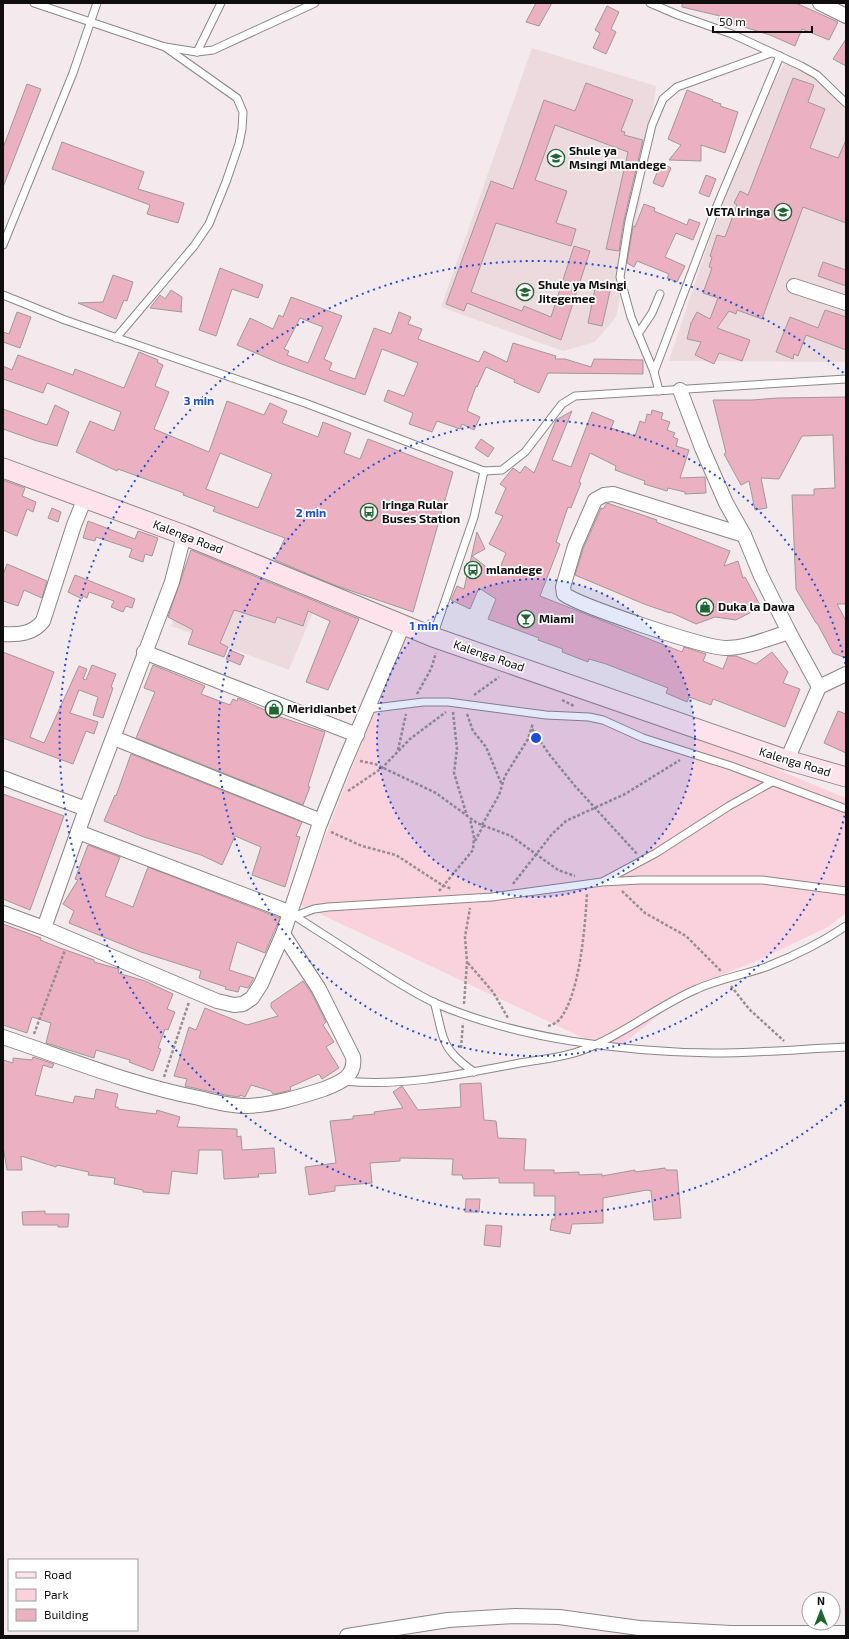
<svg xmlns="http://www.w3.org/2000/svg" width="849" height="1639" font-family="'Exo 2',sans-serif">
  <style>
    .built { fill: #ecdadf }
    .green { fill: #f9d2dd }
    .building { fill: #ebb0c2; stroke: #a1989a; fill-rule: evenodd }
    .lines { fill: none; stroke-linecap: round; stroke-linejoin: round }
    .service-casing { stroke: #8d8587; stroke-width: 9 }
    .minor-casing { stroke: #8d8587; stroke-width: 16 }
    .secondary-casing { stroke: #8d8587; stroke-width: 21 }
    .path { stroke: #968e91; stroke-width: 2.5; stroke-dasharray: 3 2; stroke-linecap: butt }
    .service { stroke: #fff; stroke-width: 7 }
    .minor { stroke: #fff; stroke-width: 14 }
    .secondary { stroke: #fee3ec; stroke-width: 19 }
    .ring { fill: none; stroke: #1d4ed8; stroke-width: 2; stroke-dasharray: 2 4 }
    .labels { text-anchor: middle; stroke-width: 3.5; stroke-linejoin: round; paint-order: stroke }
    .poi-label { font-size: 12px; font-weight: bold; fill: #100d0e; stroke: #fff; text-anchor: start }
    .street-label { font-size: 12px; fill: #100d0e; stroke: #fff }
    .centre { fill: #1d4ed8; stroke: #fff; stroke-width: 2 }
    .ring-label { font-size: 12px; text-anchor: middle; font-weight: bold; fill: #1d4ed8; stroke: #fff; stroke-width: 3.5; stroke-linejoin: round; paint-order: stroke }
  </style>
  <rect width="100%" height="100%" fill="#f4eaed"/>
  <!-- built -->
  <g class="built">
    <path d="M532 48 656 86 640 203 616 317 595 342 563 351 441 307Z"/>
    <path d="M789 55 815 68 846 106V362L669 361 709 241 743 153 773 84Z"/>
    <path d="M203 539 325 583 289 670 171 626Z"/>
  </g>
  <!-- green -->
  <path class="green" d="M410 618 846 798V913L828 927 752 963 696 985 613 1052 299 904Z"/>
  <!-- building -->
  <g class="building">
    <path d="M536 3H552L539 26 526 22Z"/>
    <path d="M682 3H796L838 22 829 40 802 29 795 46 770 35 718 19 720 16 682 7Z"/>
    <path d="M607 6 619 12 611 29 616 32 606 54 593 48 600 33 595 30Z"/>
    <path d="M846 39V66L833 59Z"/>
    <path d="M793 78 814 85 808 102 825 109 810 148 838 158 846 140V223L803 207 762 319 737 310 736 314 729 311 717 328 750 340 742 361 719 353 714 364 695 355 701 342 687 339 691 323 697 312 710 319 718 298 703 293 712 268 709 267 712 257 710 256 717 235 725 237 737 205 734 203 740 191 748 195Z"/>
    <path d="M586 83 633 100 621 131 625 132 624 135 643 140 624 220 619 251 606 249 628 152 555 125 535 180 567 191 556 223 576 229 571 246 496 223 471 292 522 311 524 306 551 317 574 246 590 251 561 340 467 303 464 311 446 304 491 181 513 189 544 100 575 111Z"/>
    <path d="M27 84 41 89 3 187V148Z"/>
    <path d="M687 90 713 100 712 101 721 104 720 106 738 112 725 153 701 145V161L669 160 681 145 668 139Z"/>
    <path d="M62 142 144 172 138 189 184 203 178 223 147 214 150 205 52 169Z"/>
    <path d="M661 162 671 168 663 187 653 183Z"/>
    <path d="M706 175 716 179 709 197 699 193Z"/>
    <path d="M644 204 655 208 654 211 687 225 689 219 700 223 693 240 676 233 665 257 685 266 677 282 667 278 669 274 637 261 634 267 627 263 633 226 635 227Z"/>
    <path d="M823 262 846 270V286L818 276Z"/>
    <path d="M220 268 263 285 258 298 232 289 216 336 199 330Z"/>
    <path d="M113 275 133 282 127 301 124 300 116 319 78 303 103 302Z"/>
    <path d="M596 284 611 287 602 326 588 323Z"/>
    <path d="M171 290 182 297 181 310 182 312 150 308 160 295 165 299Z"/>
    <path d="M291 297 342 316 324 359 332 363 329 370 355 379 374 328 391 334 399 312 411 317 408 324 422 329 418 339 479 362 484 351 507 362 513 343 556 356 555 359H565L591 367 594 359 643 360V374L548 373 539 393 514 382 515 380 486 367 477 387 476 386 467 411 480 417 474 430 462 424 460 429 437 421 432 432 409 424 413 413 384 401 388 390 404 396 418 363 382 349 365 395 279 363 237 345 250 318 273 329 279 315 283 317ZM300 318 323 327 308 363 287 355 289 351 284 349Z"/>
    <path d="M825 310 846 317V350L806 335 798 356 794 354 793 359 776 352 790 317 818 328Z"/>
    <path d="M17 312 31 317 20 348 3 342V332L9 334Z"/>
    <path d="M139 352 158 360 157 362 163 365 155 386 169 392 154 429 209 452 227 401 264 415 270 403 287 411 282 423 318 437 323 422 351 433 344 453 360 459 368 439 453 472 413 612 334 585 275 560 285 538 213 511 215 507 183 495 184 493 118 469 117 471 76 452 90 421 114 431 121 412 47 383 43 393 3 379V366L12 370 18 355 73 375 75 369 124 388ZM220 453 272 474 258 508 206 489Z"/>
    <path d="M846 397V604H837L846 621V658L833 653 817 623H816L796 589 792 495H814V489L835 488 833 435 802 436 779 479 761 478 767 508 755 510 749 481 741 485 724 454 726 453 713 400H752L778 398Z"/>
    <path d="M55 405 69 412 57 446 37 441 3 429V409L47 425Z"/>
    <path d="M652 410 663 413 661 419 670 422 667 430 675 433 673 437 678 439 676 446 689 450 680 478 705 477 706 493 685 494V492L668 488 667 491 644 484 645 481 615 470 616 466 590 453 579 482 581 483 571 508 568 507 556 542 560 544 540 596 682 652 684 647 706 654 703 661 723 669 728 656H736L756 664 772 652 788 672 783 683 800 689 785 727 713 699 711 705 689 697 687 702 666 693 668 688 606 664 589 659 588 662 562 652 563 649 538 640 539 638 488 619 496 599 479 588 470 609 451 600 457 586 464 589 477 532 485 549 472 556 497 575 506 553 489 544 503 516 495 513 506 488 500 484 513 468 520 473 525 466 534 473 556 420 572 411 552 460 571 467 592 412 614 421 611 428 635 436 640 421 645 423 647 414 651 415Z"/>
    <path d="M481 439 494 448 488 457 475 448Z"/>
    <path d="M3 480 25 488 22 496 36 502 33 512 27 509 17 536 3 530Z"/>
    <path d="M607 503 657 520 656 522 730 551 724 566 738 561 743 578 745 577 761 607 736 620 715 617 696 624 670 612V613L644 604 575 575 583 549 601 508 603 509Z"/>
    <path d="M52 508 61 512 58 522 48 518Z"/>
    <path d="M88 521 135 539 138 531 158 538 152 556 145 554 143 562 129 557 132 549 96 537 95 541 83 538Z"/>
    <path d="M191 550 359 619 328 690 306 682 330 621 308 611 303 626 277 617 275 623 234 610 220 643 228 647 224 657 188 644 193 630 168 617Z"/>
    <path d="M7 564 47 581 42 598 24 590 18 606 3 601V575Z"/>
    <path d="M75 575 135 599 132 608 126 606 123 612 111 607 114 601 89 592 87 598 83 596 82 599 68 592Z"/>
    <path d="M230 650 244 656 240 665 226 659Z"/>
    <path d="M3 652 54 672 30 737 44 743 79 666 87 669 83 679 86 680 92 665 116 674 111 687 113 688 103 718 93 715 98 697 79 690 70 713 98 722 94 734 86 731 73 764 3 738Z"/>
    <path d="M153 665 205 686 201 694 230 705 233 699 237 701 238 698 280 717 325 732 308 786 310 787 303 805 136 738 155 692 144 688Z"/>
    <path d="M838 711 846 714V753L824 743Z"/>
    <path d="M131 754 302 822 296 836 300 837 285 887 252 875 261 847 235 836 222 865 201 855 144 837 104 821 115 795 116 796Z"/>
    <path d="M3 794 64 816 30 910 3 899Z"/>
    <path d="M88 845 120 857 105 896 133 907 148 867 280 918 265 953 237 942 229 970 254 978 248 988 240 986 238 992 225 989 226 987 199 978 201 971 141 952 69 923 74 911 63 904 78 880 75 879Z"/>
    <path d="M3 924 41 938 40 940 60 948 94 960V962L119 969 118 973 145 981 173 994 167 1009 175 1012 168 1030 165 1029 158 1048 161 1049 153 1071 129 1062 130 1060 96 1050 94 1058 46 1043 51 1023 32 1017 27 1033 3 1025Z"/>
    <path d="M303 981 312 994 326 1022 323 1025 334 1042 326 1047 339 1068 322 1079 319 1074 290 1087 291 1090 275 1094H273L271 1091 251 1085 245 1097 240 1095 239 1097 225 1095 185 1086 187 1079 174 1076 189 1027 196 1030 205 1008 247 1025 278 1016 271 1007V1003Z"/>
    <path d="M33 1057 54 1064 52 1068 43 1065 35 1095 73 1103 75 1096 94 1099 96 1089 118 1094 115 1107H118V1109L156 1114 157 1110 180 1117 177 1127 237 1129V1137L241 1136 242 1150 274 1148 276 1173 258 1174 259 1177 224 1179 222 1150H199L197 1174 172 1171 169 1194 143 1192V1190L114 1184 115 1178 88 1175 89 1172 57 1165 56 1167 21 1156 22 1170H7L3 1146V1060L13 1063V1058L32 1060Z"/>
    <path d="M481 1083 484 1120 496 1121 498 1138 526 1139 524 1170H554V1173L579 1172V1175L602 1174V1176L635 1170V1172L665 1168 666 1170H677L681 1218 654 1220 651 1191 647 1190 603 1198V1223L572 1224 570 1234 550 1230 552 1219H555V1196H534V1183H499V1178L463 1179 462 1175H452L453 1159 400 1158V1161L370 1163 372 1183 335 1186V1191L309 1195 305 1167 336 1163 330 1121 353 1119V1116L375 1114 374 1112 403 1108 393 1092 402 1086 418 1110 461 1107 460 1084Z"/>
    <path d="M466 1199H480L479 1212H465Z"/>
    <path d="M45 1211V1214H69L68 1227H58V1225H23L22 1212Z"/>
    <path d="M486 1225 502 1226 500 1247 484 1245Z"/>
  </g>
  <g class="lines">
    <defs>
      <g id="service">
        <path d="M34 3 165 47 197 52 213 50 315 3"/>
        <path d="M650 3 678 15 732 34 801 66 817 75 846 103"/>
        <path d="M197 52 221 3"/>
        <path d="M3 245 73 73 97 3"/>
        <path d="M3 295 65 320 305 403 484 471 502 470 525 452 562 404 575 396 846 379"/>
        <path d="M638 334 652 313 660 294"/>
        <path d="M116 338 194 246 209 224 226 182 239 144 242 129 243 112 237 98 165 47"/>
        <path d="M654 372 716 208 780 56"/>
        <path d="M659 391 654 372 631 317 620 277 629 221 652 125 663 99 677 87 771 53"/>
        <path d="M433 636 474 517 484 471"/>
        <path d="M367 709 423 702H448L546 715 589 717 603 720 643 738 731 766 846 809"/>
        <path d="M604 881 656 853 729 806 772 782"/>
        <path d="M289 912C311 927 333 940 355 955 382 972 407 990 435 1003 518 1039 624 1052 713 1053 757 1053 802 1049 846 1047"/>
        <path d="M295 916 314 909 328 907 492 897 602 882 640 880H762L846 891"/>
        <path d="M434 1002C440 1020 440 1040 453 1054 459 1061 467 1067 474 1072"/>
        <path d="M344 1081C404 1087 462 1074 520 1063 543 1059 567 1057 588 1048 626 1033 659 1005 697 989 719 979 743 975 766 967 794 956 821 943 846 926"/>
      </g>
      <g id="minor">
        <path d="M820 3 846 16"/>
        <path d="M794 286 846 303"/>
        <path d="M680 390 702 448 726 503 744 535 761 576 789 632 819 687"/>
        <path d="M744 535 613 494 604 495 595 500 575 546 563 587 564 594C580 606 705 648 726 648 747 648 769 638 789 632"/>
        <path d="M3 634C18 635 33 634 43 621L74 525 85 498"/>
        <path d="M144 652 357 735"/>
        <path d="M114 738 321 821"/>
        <path d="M787 760 819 687 846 674"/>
        <path d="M3 778 86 809"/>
        <path d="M78 832 289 912"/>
        <path d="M3 913 44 928 217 1001 234 1005 243 1004 252 998 261 984 283 934 319 826 343 766 403 625"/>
        <path d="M44 928 86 809 172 582 184 535"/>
        <path d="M3 1037C68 1059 132 1085 199 1098 214 1102 232 1106 247 1106 273 1105 299 1097 324 1089 339 1083 356 1077 353 1057L319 989 283 934"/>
        <path d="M347 1636 448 1620 515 1616 559 1617 639 1628 731 1633H846"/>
      </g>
      <path id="secondary" d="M3 468 184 535 433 637 787 760 846 777"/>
    </defs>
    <!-- service casing -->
    <use href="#service" class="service-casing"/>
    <!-- minor casing -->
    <use href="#minor" class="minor-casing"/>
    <!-- secondary casing -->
    <use href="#secondary" class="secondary-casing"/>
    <!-- path -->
    <g class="path">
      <path d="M417 694 431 669 436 653"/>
      <path d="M474 695 499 677"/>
      <path d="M562 700 574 706"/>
      <path d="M453 712 457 749 454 773 467 816"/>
      <path d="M467 714 473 731 486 747 502 785"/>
      <path d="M532 729 549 754 575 786 637 854"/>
      <path d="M398 750 406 714"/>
      <path d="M360 761 375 764 436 793 477 823 511 836 558 870 575 876"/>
      <path d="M348 791 382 768 410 739 446 712"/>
      <path d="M482 825 499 795 505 776 528 739 533 723"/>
      <path d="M331 832 362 846 396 855 442 885 452 889"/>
      <path d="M475 841 483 826"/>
      <path d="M513 884 552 834 566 821 625 794 680 760"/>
      <path d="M439 891 473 850 474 837 470 819"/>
      <path d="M622 891 645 913 686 936 721 971"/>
      <path d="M468 963 493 992 508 1018"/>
      <path d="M731 986 749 1009 784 1041"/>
      <path d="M464 1004 467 962 465 937 470 908"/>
      <path d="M548 1026C552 1025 556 1023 559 1020 580 996 585 926 587 894"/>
      <path d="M34 1034 65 950"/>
      <path d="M461 1048 463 1023"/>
      <path d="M164 1077 189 1002"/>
    </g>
    <!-- service -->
    <use href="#service" class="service"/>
    <!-- minor -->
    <use href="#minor" class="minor"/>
    <!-- secondary -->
    <use href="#secondary" class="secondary"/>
  </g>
  <!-- distance rings -->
  <circle cx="536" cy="738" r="159" fill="#1d4ed8" fill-opacity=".12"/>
  <g class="ring">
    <circle cx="536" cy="738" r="159"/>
    <path d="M846 810A318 318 0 1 1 846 666"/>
    <path d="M846 1101A477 477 0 1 1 846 375"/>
  </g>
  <!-- icons -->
  <defs>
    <symbol id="school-ring" viewBox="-11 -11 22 22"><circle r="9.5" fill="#fff" stroke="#1f6531" stroke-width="1.5"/><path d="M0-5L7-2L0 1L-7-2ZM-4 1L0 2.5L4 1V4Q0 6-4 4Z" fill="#1f6531"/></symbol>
    <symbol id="bus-ring" viewBox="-11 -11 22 22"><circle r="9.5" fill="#fff" stroke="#1f6531" stroke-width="1.5"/><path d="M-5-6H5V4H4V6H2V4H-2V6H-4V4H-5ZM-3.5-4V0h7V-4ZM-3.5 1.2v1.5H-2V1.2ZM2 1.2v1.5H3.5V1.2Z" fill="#1f6531"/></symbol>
    <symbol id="shop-ring" viewBox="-11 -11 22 22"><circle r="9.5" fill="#fff" stroke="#1f6531" stroke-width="1.5"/><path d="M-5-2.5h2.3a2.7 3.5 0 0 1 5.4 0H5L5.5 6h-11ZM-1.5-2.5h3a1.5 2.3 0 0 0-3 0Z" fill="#1f6531"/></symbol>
    <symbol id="bar-ring" viewBox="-11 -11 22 22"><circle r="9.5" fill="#fff" stroke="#1f6531" stroke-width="1.5"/><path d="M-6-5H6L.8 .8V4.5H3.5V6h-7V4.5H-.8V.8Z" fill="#1f6531"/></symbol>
  </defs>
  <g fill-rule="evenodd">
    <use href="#school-ring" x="546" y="148" width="20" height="20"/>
    <use href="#school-ring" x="773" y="202" width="20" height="20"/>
    <use href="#school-ring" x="515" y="282" width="20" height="20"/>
    <use href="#bus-ring" x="359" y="502" width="20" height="20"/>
    <use href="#bus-ring" x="463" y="560" width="20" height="20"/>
    <use href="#shop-ring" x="695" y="597" width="20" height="20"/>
    <use href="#bar-ring" x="516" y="609" width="20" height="20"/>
    <use href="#shop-ring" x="264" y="699" width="20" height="20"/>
  </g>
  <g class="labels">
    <!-- poi labels -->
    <g class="poi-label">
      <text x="569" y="155">Shule ya<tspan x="569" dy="14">Msingi Mlandege</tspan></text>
      <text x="770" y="216" text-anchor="end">VETA Iringa</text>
      <text x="538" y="289">Shule ya Msingi<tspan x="538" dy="14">Jitegemee</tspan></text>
      <text x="382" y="509">Iringa Rular<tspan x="382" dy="14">Buses Station</tspan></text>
      <text x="486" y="574">mlandege</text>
      <text x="718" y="611">Duka la Dawa</text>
      <text x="539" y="623">Miami</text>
      <text x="287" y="713">Meridianbet</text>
    </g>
    <!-- street labels -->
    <g class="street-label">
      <text transform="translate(188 537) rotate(21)" y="4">Kalenga Road</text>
      <text transform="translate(489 656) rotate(19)" y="4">Kalenga Road</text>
      <text transform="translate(795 762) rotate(17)" y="4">Kalenga Road</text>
    </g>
  </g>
  <circle cx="536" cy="738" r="6" class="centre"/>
  <g class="ring-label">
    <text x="199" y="405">3 min</text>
    <text x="311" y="517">2 min</text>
    <text x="424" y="630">1 min</text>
  </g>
  <!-- border -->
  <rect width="849" height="1639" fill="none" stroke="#100d0e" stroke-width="8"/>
  <!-- legend -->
  <rect x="8" y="1559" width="130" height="72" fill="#ffffff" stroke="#9f9e9f"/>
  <rect x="16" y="1572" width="20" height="6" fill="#fee3ec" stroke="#9f9e9f"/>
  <text x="44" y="1579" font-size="12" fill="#100d0e">Road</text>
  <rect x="16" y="1589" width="20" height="12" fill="#f9d2dd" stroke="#9f9e9f"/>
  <text x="44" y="1599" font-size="12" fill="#100d0e">Park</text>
  <rect x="16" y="1609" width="20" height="12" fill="#ebb0c2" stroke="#9f9e9f"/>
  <text x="44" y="1619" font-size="12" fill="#100d0e">Building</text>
  <!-- north arrow -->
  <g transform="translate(821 1611)"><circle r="19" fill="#ffffff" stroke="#9f9e9f"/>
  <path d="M0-3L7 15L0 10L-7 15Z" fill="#1f6531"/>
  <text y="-6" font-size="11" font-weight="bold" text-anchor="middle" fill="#100d0e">N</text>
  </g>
  <!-- scale -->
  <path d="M713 26v6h99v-6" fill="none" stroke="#100d0e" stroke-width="2"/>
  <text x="719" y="26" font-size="12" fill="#100d0e" stroke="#ffffff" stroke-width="3" paint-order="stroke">50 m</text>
</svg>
